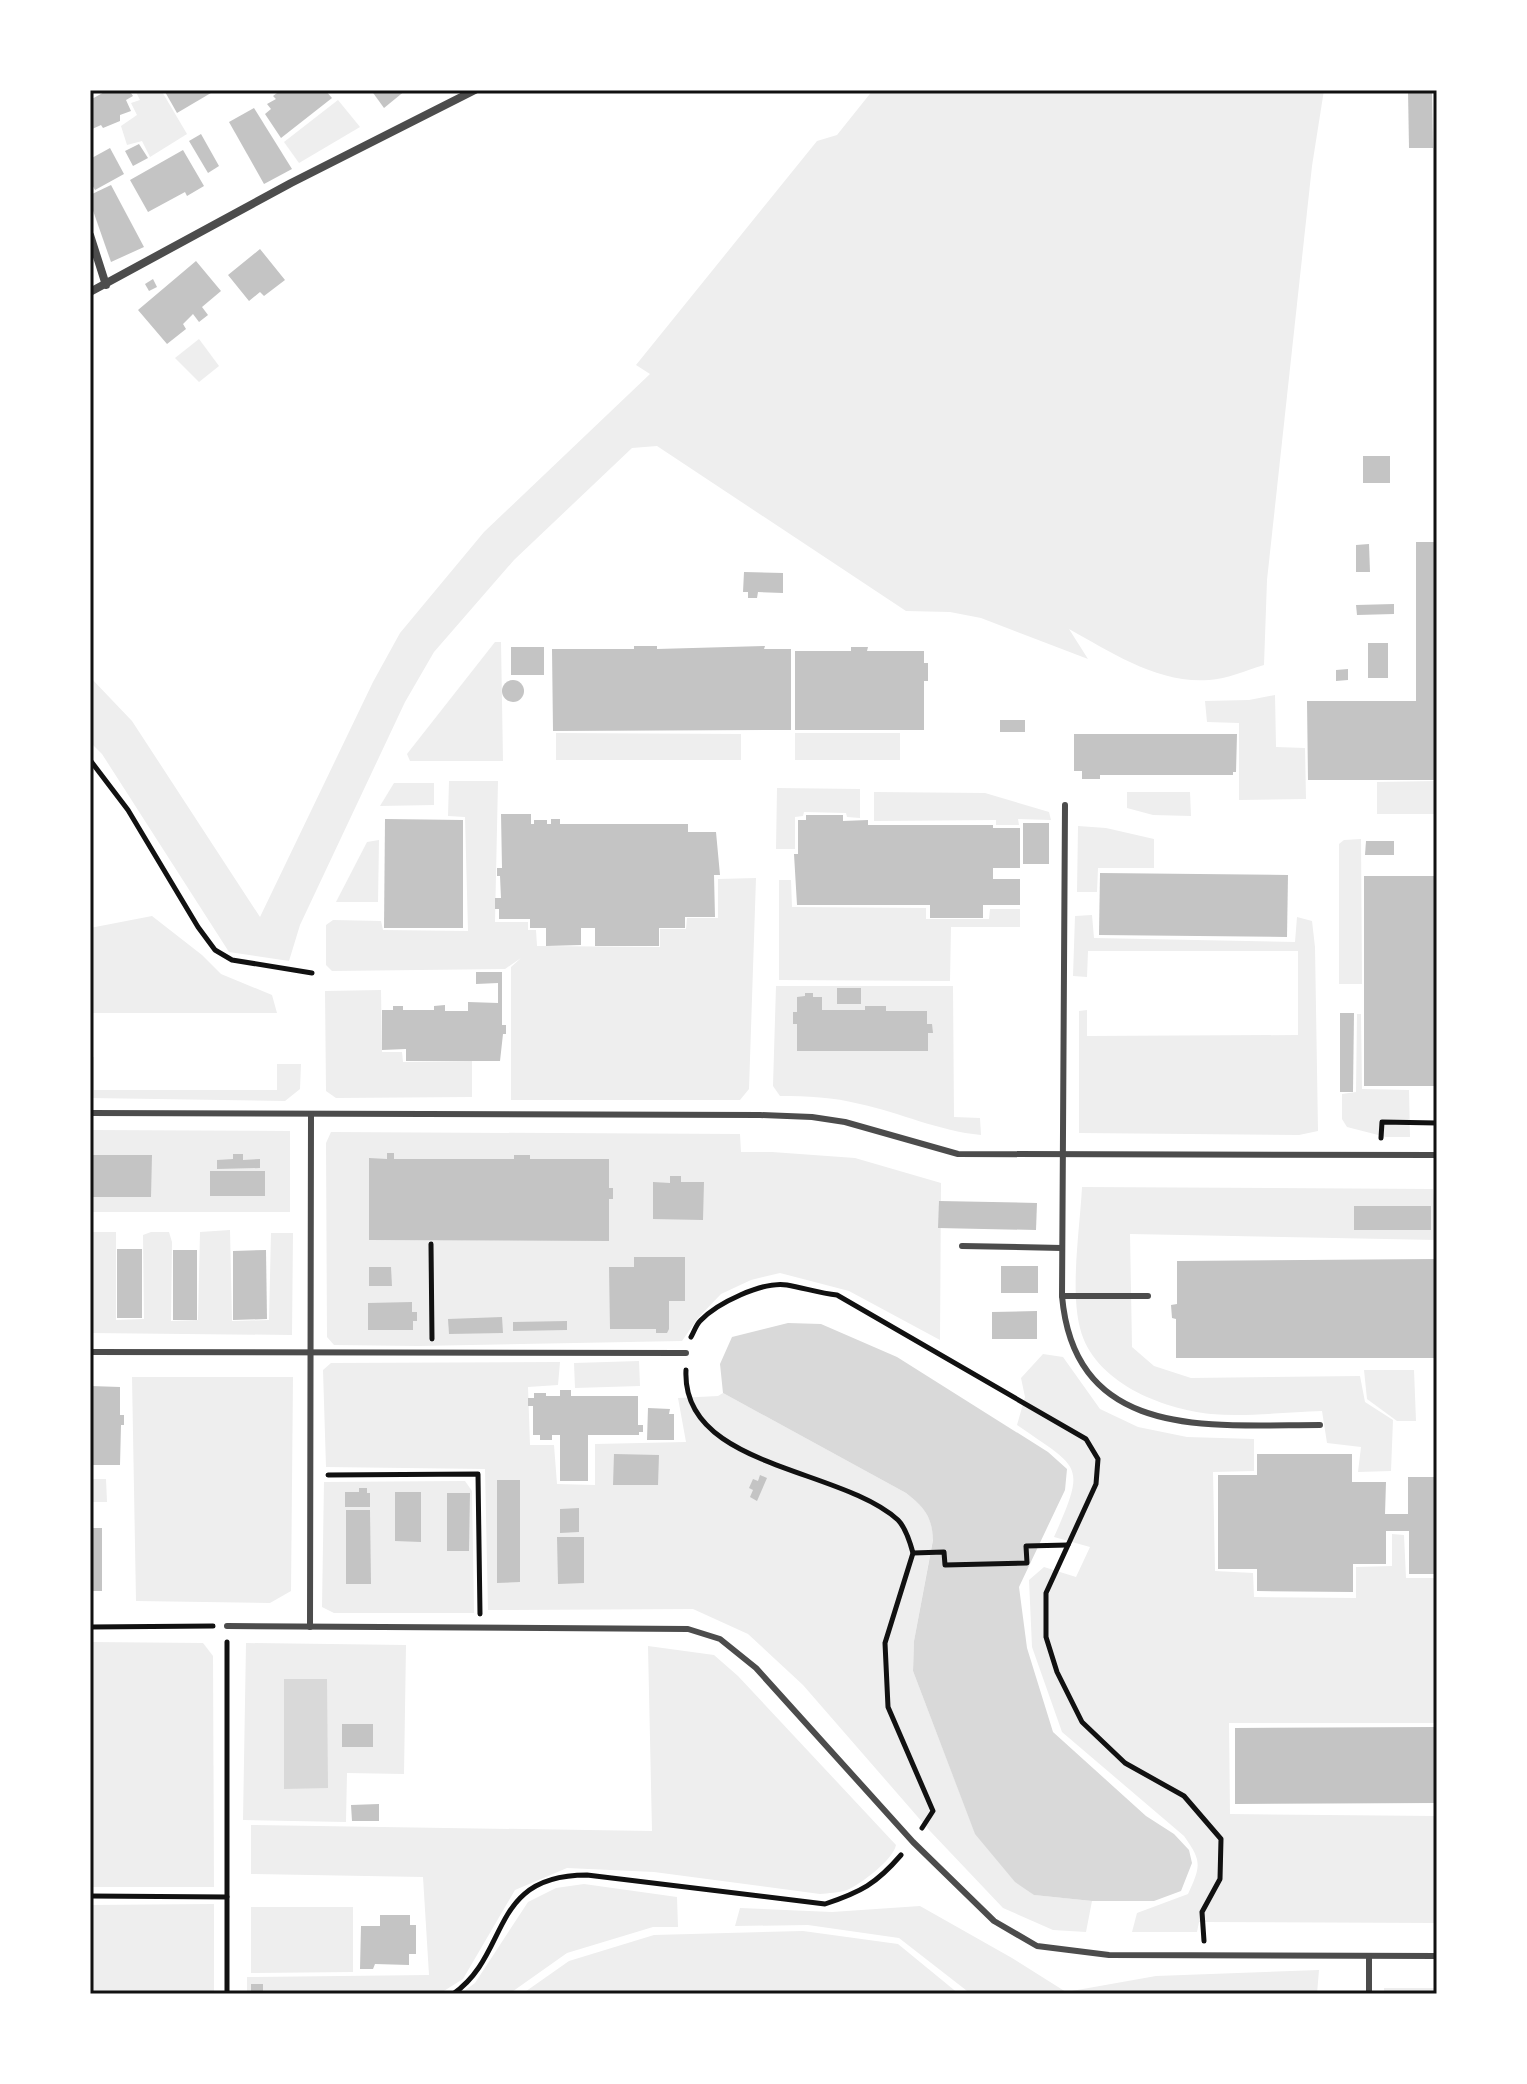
<svg xmlns="http://www.w3.org/2000/svg" width="1527" height="2084" font-family="'Zilla Slab',serif">
  <style>
    .green { fill: #eee }
    .water { fill: #d9d9d9 }
    .building { fill: #c4c4c4 }
    .lines { fill: none; stroke-linecap: round; stroke-linejoin: round }
    .path { stroke: #111; stroke-width: 5 }
    .service { stroke: #4c4c4c; stroke-width: 6 }
    .minor { stroke: #4c4c4c; stroke-width: 8 }
    .neatline { fill: none; stroke: #111; stroke-width: 3 }
  </style>
  <rect width="100%" height="100%" fill="#fff"/>
  <!-- green -->
  <g class="green">
    <path d="M135 90H161L187 134 150 157 142 141 127 145 121 126 137 115 131 103 140 100Z"/>
    <path d="M873 90H1324L1312 166 1267 580 1264 665C1247 670 1227 679 1209 680 1158 684 1111 652 1069 629L1088 659 981 618 950 612 906 611 657 446 632 448 514 560 434 652 405 702 300 925 289 961 229 952 102 754 90 742V677L132 721 260 917 373 682 400 633 484 532 650 374 636 365 817 141 837 135Z"/>
    <path d="M338 100 360 127 299 163 284 142Z"/>
    <path d="M199 339 219 366 199 382 175 358Z"/>
    <path d="M495 642H501L503 761H410L407 754Z"/>
    <path d="M1275 695 1276 747 1305 748 1306 799 1239 800V723L1207 722 1205 701 1249 700Z"/>
    <path d="M556 733 741 734V760H556Z"/>
    <rect x="795" y="733" width="105" height="27"/>
    <path d="M449 781H498L495 922H528V930H536L537 946 660 947V929H686L687 918H718V879L756 878 749 1089 740 1100H511V967L521 958 505 969 332 971 326 965V925L333 920 381 921 383 930 468 931 465 817 448 816Z"/>
    <path d="M1437 781V814H1377V782Z"/>
    <path d="M394 783H434V805L380 806Z"/>
    <path d="M777 788 860 789V818L847 817 846 813 804 812 803 816 795 817V849H776Z"/>
    <path d="M874 792 985 793 1049 812 1051 820 1018 819 1019 825H996V820L874 821Z"/>
    <path d="M1127 792H1190L1191 816 1153 815 1127 808Z"/>
    <path d="M1078 826 1106 828 1154 839V868H1098L1097 892H1077Z"/>
    <path d="M1361 839 1362 984H1339V844L1344 840Z"/>
    <path d="M379 840 378 902H336L367 842Z"/>
    <path d="M779 880H791L792 907 926 908V919H989L990 909H1020V927H951L950 981 779 980Z"/>
    <path d="M1092 915 1094 938 1295 942 1297 917 1312 921 1315 947 1318 1131 1299 1135 1079 1133V1011L1087 1010V1036L1298 1035V951H1088L1087 977 1073 976 1075 916Z"/>
    <path d="M152 916 202 955 221 974 272 995 277 1013H90V928Z"/>
    <path d="M776 986H953L954 1117 980 1118 981 1135C939 1131 901 1113 860 1104 833 1097 807 1096 780 1096L773 1086Z"/>
    <path d="M381 990 382 1052H402L403 1062 472 1061V1097L336 1098 326 1091 325 991Z"/>
    <path d="M1357 1014H1361L1362 1089 1409 1090 1410 1137H1386L1347 1127 1342 1119V1094L1356 1092Z"/>
    <path d="M90 1057H94V1090H277V1064H301L300 1089 285 1101 90 1098Z"/>
    <path d="M90 1130 290 1131V1212H90Z"/>
    <path d="M331 1132 740 1134 741 1152H772L855 1158 941 1183 940 1340 849 1291 780 1273 751 1280 721 1294 698 1318 682 1341 419 1346 334 1345 327 1337 326 1143Z"/>
    <path d="M1082 1187 1433 1189 1437 1240 1130 1234 1132 1347 1154 1366 1191 1378 1360 1376 1365 1402 1393 1420 1391 1471 1358 1472 1361 1447 1327 1443 1322 1411C1286 1412 1247 1417 1211 1414 1162 1409 1093 1382 1080 1328 1070 1289 1080 1228 1082 1187Z"/>
    <path d="M230 1230 232 1321 269 1320 271 1233H293L292 1335 90 1333V1232H116V1320L144 1319 143 1235 151 1232H169L172 1242 171 1321 198 1320 200 1232Z"/>
    <path d="M1043 1354 1063 1357 1100 1409 1138 1427 1187 1437 1254 1439V1471L1213 1472 1215 1571 1253 1573 1254 1597 1356 1598V1567L1392 1566V1534L1404 1535 1406 1578H1437V1723H1229L1230 1814 1437 1816V1923L1199 1922 1197 1932H1132L1137 1913 1188 1894C1201 1866 1202 1861 1184 1836L1062 1732 1032 1647 1029 1580 1044 1567 1076 1577 1090 1547 1054 1537C1087 1463 1080 1469 1017 1425L1025 1397 1021 1378Z"/>
    <path d="M639 1361 640 1386 575 1388 574 1363Z"/>
    <path d="M560 1362 558 1385 528 1387 530 1445H554L557 1484 595 1485V1444L686 1442 678 1398 718 1396 723 1393 906 1493C924 1507 932 1516 933 1539L914 1641 913 1671 975 1833 1034 1895 1092 1901 1086 1932 1053 1930 1003 1908 930 1831 803 1685 748 1634 693 1609 488 1610 485 1469 326 1467 323 1370 331 1363Z"/>
    <path d="M1364 1370H1414L1416 1421H1397L1367 1399Z"/>
    <path d="M132 1377H293L291 1591 270 1603 136 1601Z"/>
    <path d="M90 1479H106L107 1502H90Z"/>
    <path d="M465 1481 472 1491 474 1613H334L322 1607 324 1482Z"/>
    <path d="M90 1642 203 1643 213 1656 214 1887H90Z"/>
    <path d="M246 1643 406 1645 404 1774 347 1773 346 1822 243 1820Z"/>
    <path d="M648 1646 714 1655 738 1676 896 1845C893 1860 861 1884 847 1890 839 1893 828 1893 820 1894L654 1872 567 1868 515 1890 463 1979 439 1994H247V1977L429 1975 423 1877 251 1874V1825L652 1831Z"/>
    <path d="M584 1884 677 1897 678 1927H653L567 1953 509 1994H460L475 1983 528 1902 556 1888Z"/>
    <path d="M214 1904V1994H90V1905Z"/>
    <path d="M920 1906 1012 1958 1066 1992 1156 1976 1319 1970 1317 1994H971L899 1938 808 1925 735 1926 740 1908 832 1912Z"/>
    <path d="M251 1907H353V1972L251 1973Z"/>
    <path d="M803 1931 898 1944 959 1994H522L569 1961 654 1935Z"/>
    <rect x="1384" y="1988" width="53" height="6"/>
  </g>
  <!-- water -->
  <g class="water">
    <path d="M788 1323 821 1324 897 1357 1048 1452 1067 1469 1065 1490 1019 1587 1027 1648 1053 1732 1146 1816 1174 1834 1189 1850 1192 1863 1181 1891 1154 1901H1092L1034 1895 1015 1882 975 1834 913 1671 914 1641 933 1540C932 1516 924 1507 906 1493L723 1393 720 1364 732 1337Z"/>
    <path d="M284 1679H327L328 1788 284 1789Z"/>
  </g>
  <!-- building -->
  <g class="building">
    <path d="M108 90H129L133 96 126 100 131 111 120 115V121L103 128 101 125 90 130V100Z"/>
    <path d="M164 90H216L177 113Z"/>
    <path d="M281 90H325L332 98 281 138 265 114 271 109 267 104 276 99 273 96Z"/>
    <path d="M371 90H406L384 108Z"/>
    <path d="M1408 90H1432L1433 148H1409Z"/>
    <path d="M254 108 292 169 264 184 229 122Z"/>
    <path d="M201 134 219 166 208 173 189 141Z"/>
    <path d="M139 144 148 158 133 166 125 151Z"/>
    <path d="M110 148 124 174 95 190 90 181V159Z"/>
    <path d="M183 150 204 186 187 196 185 192 148 212 130 180Z"/>
    <path d="M111 185 144 247 111 262 90 202V195Z"/>
    <path d="M260 249 285 280 264 296 260 292 249 301 228 275Z"/>
    <path d="M196 261 221 291 202 307 208 315 199 322 193 314 183 324 186 329 167 344 138 310Z"/>
    <path d="M153 279 157 287 149 291 145 284Z"/>
    <rect x="1363" y="456" width="27" height="27"/>
    <path d="M1416 542H1437V780H1308L1307 701H1416Z"/>
    <path d="M1369 544 1370 572H1356V545Z"/>
    <path d="M744 572 783 573V593L758 592 757 598H748V592H743Z"/>
    <path d="M1394 604V614L1357 615 1356 605Z"/>
    <rect x="1368" y="643" width="20" height="35"/>
    <path d="M634 646H657V649L765 646 764 649H791V730L553 731 552 649H634Z"/>
    <rect x="511" y="647" width="33" height="28"/>
    <path d="M851 647H868L867 651H924V663H928V681H924V730H795V651H851Z"/>
    <path d="M1348 669V680L1336 681V670Z"/>
    <circle cx="513" cy="691" r="11"/>
    <rect x="1000" y="720" width="25" height="12"/>
    <path d="M1074 734H1237L1236 772H1233V775H1100V779H1082V771H1074Z"/>
    <path d="M501 814H531V824H534V820H547V824H551V819H560V824H688V832H716L720 875H714L715 917H685V928H659V946H595V928H581V945L546 946V928H530V919H499V909H495V898H501L500 876H497V868H502Z"/>
    <path d="M806 815H843V821L868 820V825H993V828H1020V868H993V879H1020V905H983V918H930V905H797L794 854H798V820H806Z"/>
    <path d="M385 819 463 820V928H384Z"/>
    <rect x="1023" y="823" width="26" height="41"/>
    <path d="M1366 841H1394V855H1365Z"/>
    <path d="M1100 873 1288 875 1287 937 1099 935Z"/>
    <rect x="1364" y="876" width="73" height="210"/>
    <path d="M476 972H502V1025H506V1034H503L500 1061H406V1049L382 1050V1010H393V1006H403V1010H434V1006L445 1005V1011H468V1002L498 1003V983L476 984Z"/>
    <rect x="837" y="988" width="24" height="16"/>
    <path d="M805 993H813V997H822V1010H865V1006H886V1011H927V1024H932L933 1033H928V1051H797V1024H793V1012H797V997L805 996Z"/>
    <path d="M1340 1013H1354L1353 1092H1340Z"/>
    <path d="M387 1153H394V1159H514V1155H530V1159H609V1188H613V1199H609V1241L369 1240V1158L387 1159Z"/>
    <path d="M233 1154H243V1160L260 1159V1168L217 1169V1160L233 1159Z"/>
    <path d="M90 1155H152L151 1197H90Z"/>
    <rect x="210" y="1171" width="55" height="25"/>
    <path d="M670 1176H681V1182H704L703 1220 653 1219V1182L670 1183Z"/>
    <path d="M939 1201 1037 1203 1036 1230 938 1228Z"/>
    <rect x="1354" y="1206" width="77" height="24"/>
    <rect x="117" y="1249" width="25" height="69"/>
    <rect x="173" y="1250" width="24" height="70"/>
    <path d="M266 1250 267 1319 233 1320V1251Z"/>
    <path d="M634 1257H685V1301H669V1329L667 1333H656V1329H610L609 1267H634Z"/>
    <path d="M1437 1259V1358H1176V1319L1172 1318 1171 1305 1177 1304V1261Z"/>
    <rect x="1001" y="1266" width="37" height="27"/>
    <path d="M369 1267H391L392 1286H369Z"/>
    <path d="M412 1302V1312H417V1321H413V1330H368V1303Z"/>
    <path d="M1037 1311V1339H992V1312Z"/>
    <path d="M502 1317 503 1333 449 1334 448 1319Z"/>
    <path d="M567 1321V1330L513 1331V1322Z"/>
    <path d="M90 1386 120 1387V1415H124V1425H121L120 1465H90Z"/>
    <path d="M560 1390H571V1396H638V1425H643V1432H639V1435H588V1481H560V1435H552V1440H540V1435H533V1406H528V1398H534V1393H546V1396H560Z"/>
    <path d="M648 1408 670 1409 669 1414H674V1440H647Z"/>
    <path d="M614 1454 659 1455 658 1485H613Z"/>
    <path d="M1257 1454H1352V1482H1386L1385 1514H1408V1477H1437V1574H1409V1531H1386V1564H1353V1592L1257 1591V1569H1218V1475H1257Z"/>
    <path d="M760 1475 767 1478 757 1501 750 1497 753 1490 749 1488 753 1479 758 1481Z"/>
    <path d="M497 1480H520V1582L497 1583Z"/>
    <path d="M359 1488H367V1493H370V1507H345V1492H359Z"/>
    <path d="M395 1492H421V1542L395 1541Z"/>
    <path d="M447 1493H470L469 1551H447Z"/>
    <path d="M579 1508V1532L560 1533V1509Z"/>
    <path d="M346 1510H370L371 1584H346Z"/>
    <rect x="90" y="1528" width="12" height="63"/>
    <path d="M557 1537H584V1583L558 1584Z"/>
    <rect x="342" y="1724" width="31" height="23"/>
    <path d="M1437 1727V1803L1235 1804V1728Z"/>
    <path d="M379 1804V1821H352L351 1805Z"/>
    <path d="M380 1915H410V1925H416V1954H409V1965L375 1964 373 1969H360L361 1926H380Z"/>
    <rect x="251" y="1984" width="12" height="10"/>
  </g>
  <g class="lines">
    <!-- path -->
    <g class="path">
      <path d="M90 760 128 810 198 927 215 950 232 960 312 973"/>
      <path d="M1381 1138 1382 1122 1437 1123"/>
      <path d="M431 1244 432 1339"/>
      <path d="M691 1337C694 1332 696 1325 700 1321 717 1303 763 1281 787 1285 804 1288 820 1293 837 1295L1086 1439 1098 1459 1096 1484 1046 1593V1637L1057 1672 1082 1722 1125 1763 1184 1796 1221 1839 1220 1879 1202 1912 1204 1941"/>
      <path d="M686 1370C681 1468 840 1467 898 1520 906 1528 910 1542 913 1553L885 1643 888 1707 933 1811 922 1828"/>
      <path d="M328 1475 478 1474 480 1614"/>
      <path d="M913 1553 944 1552 945 1565 1027 1563 1026 1546 1068 1545"/>
      <path d="M90 1627 213 1626"/>
      <path d="M90 1896 227 1897"/>
      <path d="M227 1994V1642"/>
      <path d="M453 1994C511 1954 488 1875 587 1875L825 1904C861 1892 876 1884 901 1855"/>
    </g>
    <!-- service -->
    <g class="service">
      <path d="M1065 805 1062 1296C1075 1442 1211 1425 1320 1425"/>
      <path d="M90 1113 760 1115 812 1117 845 1122 958 1154 1437 1155"/>
      <path d="M962 1246 1062 1248"/>
      <path d="M1062 1296H1148"/>
      <path d="M90 1352 686 1353"/>
      <path d="M227 1626 688 1629 720 1639 756 1668 913 1842 994 1921 1037 1946 1109 1955 1437 1956"/>
      <path d="M310 1627 311 1114"/>
      <path d="M1369 1956V1994"/>
    </g>
    <!-- minor -->
    <g class="minor">
      <path d="M90 235 106 285"/>
      <path d="M90 292 291 183 475 90"/>
    </g>
  </g>
  <!-- border -->
  <rect width="1527" height="2084" fill="none" stroke="#ffffff" stroke-width="184"/>
  <rect x="92" y="92" width="1343" height="1900" class="neatline"/>
</svg>
